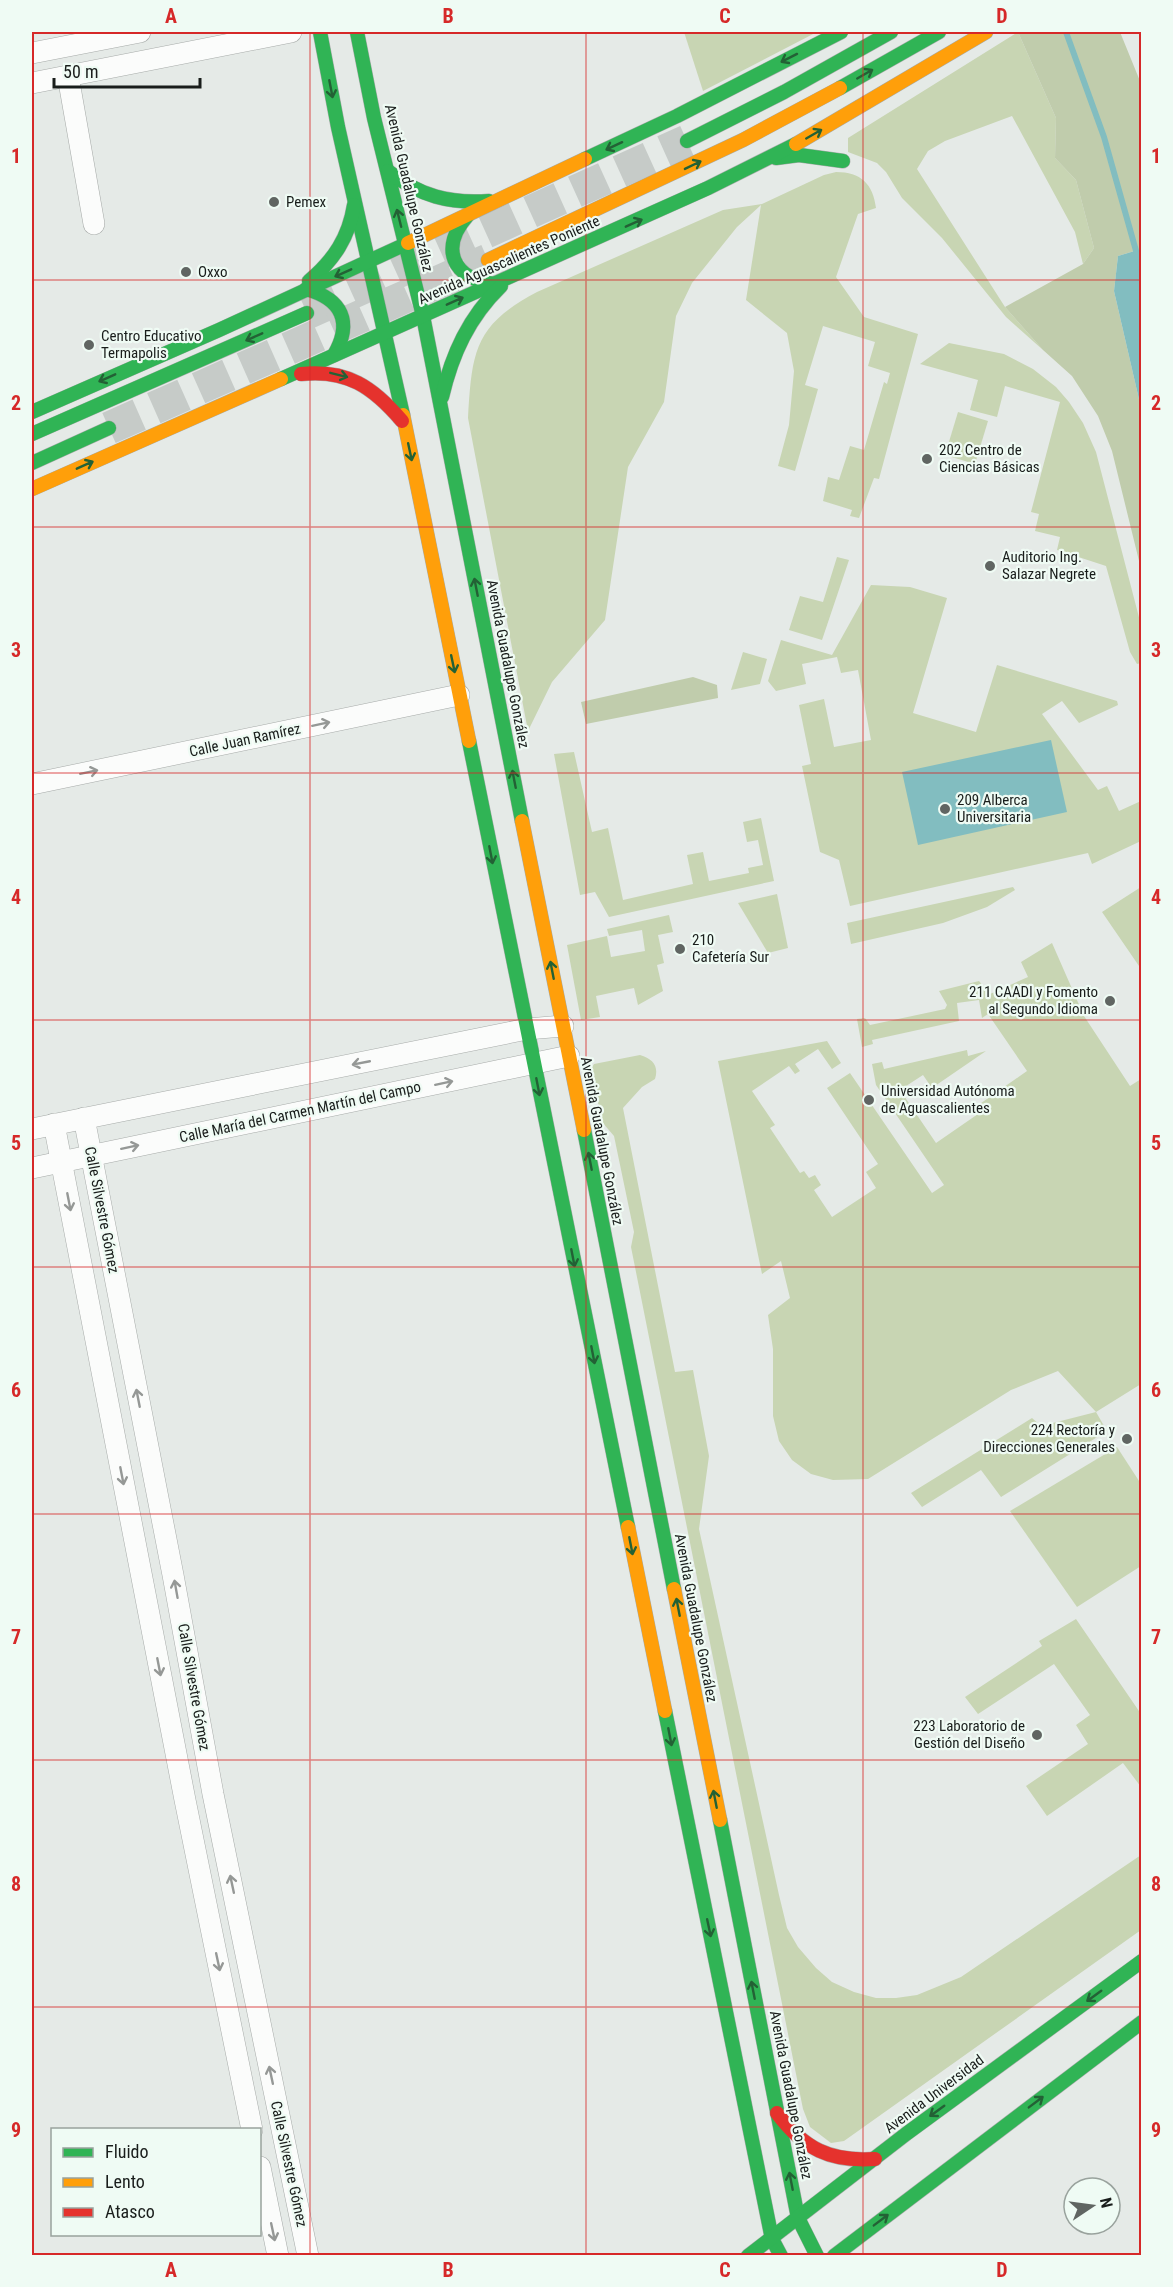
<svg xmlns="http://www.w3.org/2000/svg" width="1173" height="2287" font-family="'Roboto Condensed',sans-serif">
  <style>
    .green { fill: #c8d5b3 }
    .forest { fill: #c0ccac }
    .water { fill: #82bdc0 }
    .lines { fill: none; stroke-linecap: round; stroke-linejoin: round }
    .stream { stroke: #82bdc0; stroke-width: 6 }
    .primary-tunnel { stroke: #c6cbc8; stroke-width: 33; stroke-dasharray: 33 16; stroke-linecap: butt }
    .street-casing { stroke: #a7aba9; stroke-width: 22 }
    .fast-casing { stroke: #a7aba9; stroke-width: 15 }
    .slow-casing { stroke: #a7aba9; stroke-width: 15 }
    .jam-casing { stroke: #a7aba9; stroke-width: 15 }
    .street { stroke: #fbfcfb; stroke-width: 21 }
    .fast { stroke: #30b455; stroke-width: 14 }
    .slow { stroke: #ff9f0a; stroke-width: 14 }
    .jam { stroke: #e5322d; stroke-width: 14 }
    .oneway { stroke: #236135 }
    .oneway2 { stroke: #959896 }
    .grid { fill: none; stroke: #d62828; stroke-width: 1.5; stroke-opacity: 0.55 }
    .poi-dot { fill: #606562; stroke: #effbf4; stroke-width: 2 }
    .labels { text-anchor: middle; stroke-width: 4.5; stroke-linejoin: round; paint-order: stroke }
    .street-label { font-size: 15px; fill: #191d1b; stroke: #effbf4 }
    .poi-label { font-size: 15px; fill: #191d1b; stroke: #effbf4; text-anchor: start }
    .neatline { fill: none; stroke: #d62828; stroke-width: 2 }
    .grid-label { font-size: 20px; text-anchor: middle; font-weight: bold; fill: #d62828 }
  </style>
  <rect width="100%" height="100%" fill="#e5eae7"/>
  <!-- green -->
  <g class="green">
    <path d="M684 32H817L703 91Z"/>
    <path d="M1018 32 1056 118 1055 158 1076 180 1094 248 1083 264 1075 232 1012 116 945 141 928 151 917 169 1005 307 1043 350 1006 317 942 238 902 198 886 172 877 163 848 152V138Z"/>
    <path d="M836 172C861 172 873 184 876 208L858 214 836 277 864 317 918 334 879 479 874 478 859 518 850 516 852 510 823 501 828 477 839 480 850 446 864 450 884 382 887 384 890 373 868 366 875 342 823 326 805 385 818 389 795 471 778 466 789 425 794 371 787 333 746 300 761 205 737 227 692 283 676 316 664 402 628 467 605 620 552 682 528 731 468 418C472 352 474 325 537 292L723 210 762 204 824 175Z"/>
    <path d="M949 343 1004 354 1033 369 1056 387 1069 402 1083 423 1096 452 1141 625V663L1137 664 1130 652 1106 566 1057 550 1060 537 1035 531 1039 514 1031 512 1060 402 1005 386 997 417 970 410 978 380 920 364Z"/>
    <path d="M958 412 988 421 975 464 945 455Z"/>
    <path d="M837 557 849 560 822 640 789 630 800 596 823 602Z"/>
    <path d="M871 585 910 587 947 598 913 713 976 732 997 665 1117 701 1118 705 1079 723 1062 701 1042 714 1098 790 1107 786 1119 811 1141 801V841L1092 864 1088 853 850 906 839 860 820 852 802 766 811 764 799 705 824 699 834 747 871 740 858 670 841 673 837 657 802 664 806 684 776 691 768 681 781 640 832 655Z"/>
    <path d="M743 652 767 659 760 684 731 690Z"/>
    <path d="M574 752 592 832 608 828 623 900 693 884 687 855 703 852 709 881 749 873 748 868 763 865 758 840 747 842 743 822 761 818 774 881 609 917 595 892 580 895 554 754Z"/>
    <path d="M1013 887 1015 890 987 907 943 923 851 944 847 923Z"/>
    <path d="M1141 887V915L1140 916 1142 919V965L1139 966 1102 912Z"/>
    <path d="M777 894 788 948 768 953 738 903Z"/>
    <path d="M669 915 673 932 658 935 664 963 657 965 663 991 638 1005 634 988 596 996 600 1017 581 1020 567 945 607 936 611 957 645 951 642 930 609 936 607 929Z"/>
    <path d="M1052 943 1084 1016 1130 1086 1141 1079V1384L1096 1412 1107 1431 1001 1497 981 1470 922 1507 911 1493 1032 1418 1041 1426 1096 1412 1058 1371 1011 1390 868 1479 833 1480 811 1474 792 1460 779 1441 773 1416V1349L768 1315 790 1298 781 1261 762 1274 718 1061 827 1041 841 1063 832 1069 818 1049 795 1064 800 1071 795 1074 789 1066 752 1091 775 1125 770 1128 800 1173 804 1171 809 1178 815 1175 821 1185 814 1190 832 1217 876 1188 866 1172 878 1164 827 1088 850 1073 932 1193 944 1185 876 1085 872 1064 882 1062 884 1069 967 1050 968 1056 986 1051 932 1088 923 1075 900 1090 936 1143 978 1114 974 1108 1027 1071 988 1014 982 1018 979 1000 957 1003 959 1021 872 1040 873 1044 862 1047 857 1019 865 1018 870 1025 945 1009 947 1005 939 991 979 981 990 994 1028 977 1021 962Z"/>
    <path d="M640 1055C653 1059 659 1066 655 1079L642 1087 623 1108 675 1372 693 1370 709 1456 699 1529 779 1895 787 1928 798 1947 816 1968 832 1982 854 1992 876 1998H896L917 1995 961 1977 1141 1855V1930L844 2141 831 2143 810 2127 803 2109 631 1247 634 1232 614 1136 602 1122 591 1069 594 1064Z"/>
    <path d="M1117 1447 1141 1484V1566L1077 1607 1010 1511Z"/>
    <path d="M1076 1619 1141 1714V1787L1123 1763 1047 1816 1026 1786 1088 1744 1076 1725 1090 1715 1054 1664 978 1714 965 1697 1042 1646 1039 1641Z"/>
  </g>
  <!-- forest -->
  <g class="forest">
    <path d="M1018 32H1120L1142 86 1141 249 1118 256 1114 291 1141 408V569L1112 451 1098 416 1072 376 1043 350 1005 307 1083 264 1094 248 1076 180 1055 158 1056 118Z"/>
    <path d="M693 677 717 685 718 698 586 724 581 702Z"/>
  </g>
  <!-- water -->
  <g class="water">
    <path d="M1141 249H1142L1141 408 1114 291 1118 256Z"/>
    <path d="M1051 740 1067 812 918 845 902 772Z"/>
  </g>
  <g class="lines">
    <!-- stream -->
    <path class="stream" d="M1066 32 1104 137 1142 272"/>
    <!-- primary-tunnel -->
    <g class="primary-tunnel">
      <path d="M307 313 687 141"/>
      <path d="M109 428 488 260"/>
    </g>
    <defs>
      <g id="street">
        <path d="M32 53 140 32"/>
        <path d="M68 76 94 224"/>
        <path d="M32 83 291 32"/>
        <path d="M32 784 459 695"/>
        <path d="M84 1118 173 1575 213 1794 308 2256"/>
        <path d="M54 1124 185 1800 252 2130"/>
        <path d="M32 1129 527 1029 563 1026"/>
        <path d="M32 1168 569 1056"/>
        <path d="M260 2167 278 2256"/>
      </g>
      <g id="fast">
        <path d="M320 32 338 127 403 415"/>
        <path d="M357 32 374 118 423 316 522 821"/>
        <path d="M840 88 939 32"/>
        <path d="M687 141 784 92 891 32"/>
        <path d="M776 158 799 155 843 161"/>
        <path d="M585 159 677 116 841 32"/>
        <path d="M388 171C419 196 450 204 489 201"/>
        <path d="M468 215C439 248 452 279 495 284"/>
        <path d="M309 281C334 260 349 237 354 205"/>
        <path d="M306 289C342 299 353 322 334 355"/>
        <path d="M281 379 708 188 796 144"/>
        <path d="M442 397C452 354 469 317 501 286"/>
        <path d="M32 412 219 330 408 243"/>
        <path d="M32 434 307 313"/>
        <path d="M32 463 109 428"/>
        <path d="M469 741 628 1527"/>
        <path d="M584 1130 674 1589"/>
        <path d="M665 1711 772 2239 781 2256"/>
        <path d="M720 1820 798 2218 817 2256"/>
        <path d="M748 2256 906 2134 1142 1961"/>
        <path d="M834 2256 1142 2022"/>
      </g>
      <g id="slow">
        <path d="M796 144 986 32"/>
        <path d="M408 243 585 159"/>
        <path d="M488 260 743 140 840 88"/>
        <path d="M403 415 469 741"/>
        <path d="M32 489 281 379"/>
        <path d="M522 821 584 1130"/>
        <path d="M628 1527 665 1711"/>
        <path d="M674 1589 720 1820"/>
      </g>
      <g id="jam">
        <path d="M301 374C347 369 373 387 402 421"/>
        <path d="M777 2113C804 2149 830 2162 875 2159"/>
      </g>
    </defs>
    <!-- street casing -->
    <use href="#street" class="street-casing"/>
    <!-- fast casing -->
    <use href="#fast" class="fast-casing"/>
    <!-- slow casing -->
    <use href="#slow" class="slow-casing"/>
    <!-- jam casing -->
    <use href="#jam" class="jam-casing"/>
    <!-- street -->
    <use href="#street" class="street"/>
    <!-- fast -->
    <use href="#fast" class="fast"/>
    <!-- slow -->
    <use href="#slow" class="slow"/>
    <!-- jam -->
    <use href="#jam" class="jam"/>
  </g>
  <!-- one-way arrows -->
  <defs><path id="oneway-shaft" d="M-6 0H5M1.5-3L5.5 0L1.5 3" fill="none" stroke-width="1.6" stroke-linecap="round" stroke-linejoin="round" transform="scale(1.5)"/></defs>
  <g class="oneway">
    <use href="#oneway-shaft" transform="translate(789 58) rotate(153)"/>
    <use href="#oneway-shaft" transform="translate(865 74) rotate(-30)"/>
    <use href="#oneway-shaft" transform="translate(331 89) rotate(79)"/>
    <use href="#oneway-shaft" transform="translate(814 134) rotate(-30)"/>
    <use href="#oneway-shaft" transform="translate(614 146) rotate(155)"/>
    <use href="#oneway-shaft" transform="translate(693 165) rotate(-26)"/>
    <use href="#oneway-shaft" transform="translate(399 218) rotate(-104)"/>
    <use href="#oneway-shaft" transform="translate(634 223) rotate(-24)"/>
    <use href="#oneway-shaft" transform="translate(343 273) rotate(156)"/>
    <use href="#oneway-shaft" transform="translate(455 301) rotate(-24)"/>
    <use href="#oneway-shaft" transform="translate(254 337) rotate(156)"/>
    <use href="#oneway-shaft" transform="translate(339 375) rotate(14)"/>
    <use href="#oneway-shaft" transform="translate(107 378) rotate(156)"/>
    <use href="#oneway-shaft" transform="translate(410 452) rotate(78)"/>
    <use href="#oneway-shaft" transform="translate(85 465) rotate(-24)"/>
    <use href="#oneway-shaft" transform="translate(476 587) rotate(-101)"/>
    <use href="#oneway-shaft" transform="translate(453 664) rotate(78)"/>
    <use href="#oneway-shaft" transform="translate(514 779) rotate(-101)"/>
    <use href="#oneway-shaft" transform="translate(491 855) rotate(79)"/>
    <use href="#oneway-shaft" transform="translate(552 970) rotate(-101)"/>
    <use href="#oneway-shaft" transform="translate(538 1087) rotate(79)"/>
    <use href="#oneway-shaft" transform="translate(590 1161) rotate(-101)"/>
    <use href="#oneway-shaft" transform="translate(573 1258) rotate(79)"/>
    <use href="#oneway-shaft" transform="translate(593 1355) rotate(79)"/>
    <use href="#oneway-shaft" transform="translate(631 1546) rotate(79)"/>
    <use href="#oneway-shaft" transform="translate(678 1607) rotate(-101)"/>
    <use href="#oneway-shaft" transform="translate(670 1737) rotate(79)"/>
    <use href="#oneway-shaft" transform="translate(715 1799) rotate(-101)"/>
    <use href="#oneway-shaft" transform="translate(709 1928) rotate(78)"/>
    <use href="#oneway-shaft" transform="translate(753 1990) rotate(-101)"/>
    <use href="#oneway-shaft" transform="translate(1094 1996) rotate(144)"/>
    <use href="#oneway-shaft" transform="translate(1036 2102) rotate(-37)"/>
    <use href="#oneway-shaft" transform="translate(937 2111) rotate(144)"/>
    <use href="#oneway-shaft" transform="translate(791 2181) rotate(-101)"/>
    <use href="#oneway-shaft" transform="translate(881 2220) rotate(-37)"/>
  </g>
  <g class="oneway2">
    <use href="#oneway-shaft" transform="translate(321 724) rotate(-12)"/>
    <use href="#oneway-shaft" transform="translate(89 772) rotate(-12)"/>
    <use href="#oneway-shaft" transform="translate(361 1063) rotate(169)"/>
    <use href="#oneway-shaft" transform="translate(444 1083) rotate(-12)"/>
    <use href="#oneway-shaft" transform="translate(130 1147) rotate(-12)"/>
    <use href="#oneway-shaft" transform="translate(69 1202) rotate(79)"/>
    <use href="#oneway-shaft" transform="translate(138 1398) rotate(-101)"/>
    <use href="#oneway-shaft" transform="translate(122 1476) rotate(79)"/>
    <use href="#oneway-shaft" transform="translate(176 1589) rotate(-100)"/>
    <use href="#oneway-shaft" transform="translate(159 1667) rotate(79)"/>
    <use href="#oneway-shaft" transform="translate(232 1884) rotate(-102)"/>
    <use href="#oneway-shaft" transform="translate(218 1962) rotate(78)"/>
    <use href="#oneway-shaft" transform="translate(271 2075) rotate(-102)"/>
    <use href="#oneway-shaft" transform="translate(273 2232) rotate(78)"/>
  </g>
  <!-- grid -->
  <path class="grid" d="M310 32V2256M586 32V2256M863 32V2256M32 280H1142M32 527H1142M32 773H1142M32 1020H1142M32 1267H1142M32 1514H1142M32 1760H1142M32 2007H1142"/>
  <!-- markers -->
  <g class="poi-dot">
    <circle cx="274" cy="202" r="6"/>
    <circle cx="186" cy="272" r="6"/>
    <circle cx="89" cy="345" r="6"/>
    <circle cx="927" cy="459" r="6"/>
    <circle cx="990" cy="566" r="6"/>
    <circle cx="945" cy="809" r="6"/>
    <circle cx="680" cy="949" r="6"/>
    <circle cx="1110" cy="1001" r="6"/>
    <circle cx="869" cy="1100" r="6"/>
    <circle cx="1127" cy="1439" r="6"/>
    <circle cx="1037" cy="1735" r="6"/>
  </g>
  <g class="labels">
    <!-- street labels -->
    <g class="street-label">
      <text transform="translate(409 188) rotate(77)" y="5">Avenida Guadalupe González</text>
      <text transform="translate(509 260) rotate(-24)" y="5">Avenida Aguascalientes Poniente</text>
      <text transform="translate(508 664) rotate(79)" y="5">Avenida Guadalupe González</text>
      <text transform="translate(245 740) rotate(-12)" y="5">Calle Juan Ramírez</text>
      <text transform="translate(300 1112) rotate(-12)" y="5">Calle María del Carmen Martín del Campo</text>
      <text transform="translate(602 1141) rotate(79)" y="5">Avenida Guadalupe González</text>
      <text transform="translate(102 1210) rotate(79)" y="5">Calle Silvestre Gómez</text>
      <text transform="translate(696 1618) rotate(79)" y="5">Avenida Guadalupe González</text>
      <text transform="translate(194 1687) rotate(80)" y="5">Calle Silvestre Gómez</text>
      <text transform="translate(934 2094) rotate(-37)" y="5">Avenida Universidad</text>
      <text transform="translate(791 2095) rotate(79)" y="5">Avenida Guadalupe González</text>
      <text transform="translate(289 2164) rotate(78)" y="5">Calle Silvestre Gómez</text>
    </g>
    <!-- poi labels -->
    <g class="poi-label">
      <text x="286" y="207">Pemex</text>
      <text x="198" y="277">Oxxo</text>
      <text x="101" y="341">Centro Educativo<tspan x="101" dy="17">Termapolis</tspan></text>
      <text x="939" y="455">202 Centro de<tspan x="939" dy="17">Ciencias Básicas</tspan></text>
      <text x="1002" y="562">Auditorio Ing.<tspan x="1002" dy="17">Salazar Negrete</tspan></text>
      <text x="957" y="805">209 Alberca<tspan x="957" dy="17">Universitaria</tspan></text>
      <text x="692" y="945">210<tspan x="692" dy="17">Cafetería Sur</tspan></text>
      <text x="1098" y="997" text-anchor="end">211 CAADI y Fomento<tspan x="1098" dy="17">al Segundo Idioma</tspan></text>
      <text x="881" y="1096">Universidad Autónoma<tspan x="881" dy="17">de Aguascalientes</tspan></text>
      <text x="1115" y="1435" text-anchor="end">224 Rectoría y<tspan x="1115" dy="17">Direcciones Generales</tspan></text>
      <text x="1025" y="1731" text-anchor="end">223 Laboratorio de<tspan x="1025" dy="17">Gestión del Diseño</tspan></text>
    </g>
  </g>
  <!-- border -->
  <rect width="1173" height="2287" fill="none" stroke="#effbf4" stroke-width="66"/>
  <!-- legend -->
  <rect x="51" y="2128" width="210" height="108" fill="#effbf4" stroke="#99a29d" stroke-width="1.5"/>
  <rect x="63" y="2148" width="30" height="9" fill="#30b455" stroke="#99a29d" stroke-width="1.5"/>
  <text x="105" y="2158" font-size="18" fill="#191d1b">Fluido</text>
  <rect x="63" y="2178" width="30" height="9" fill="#ff9f0a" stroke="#99a29d" stroke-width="1.5"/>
  <text x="105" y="2188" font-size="18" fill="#191d1b">Lento</text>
  <rect x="63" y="2208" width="30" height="9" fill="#e5322d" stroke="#99a29d" stroke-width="1.5"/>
  <text x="105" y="2218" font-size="18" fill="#191d1b">Atasco</text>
  <!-- north arrow -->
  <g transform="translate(1092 2206) rotate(77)"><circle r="28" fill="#effbf4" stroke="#99a29d" stroke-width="1.5"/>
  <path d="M0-4.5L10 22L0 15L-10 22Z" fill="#606562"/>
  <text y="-9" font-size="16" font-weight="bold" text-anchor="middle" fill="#191d1b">N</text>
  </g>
  <!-- scale -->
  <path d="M54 78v9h146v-9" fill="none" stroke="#191d1b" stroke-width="3"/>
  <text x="63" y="78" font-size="18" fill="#191d1b" stroke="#effbf4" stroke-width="4.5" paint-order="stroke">50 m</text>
  <rect x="33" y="33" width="1107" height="2221" class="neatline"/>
  <g class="grid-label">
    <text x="171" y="23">A</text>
    <text x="448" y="23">B</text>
    <text x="725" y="23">C</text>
    <text x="1002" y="23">D</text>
    <text x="16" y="163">1</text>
    <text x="1156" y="163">1</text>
    <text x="16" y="410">2</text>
    <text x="1156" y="410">2</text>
    <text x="16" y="657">3</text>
    <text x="1156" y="657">3</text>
    <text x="16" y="904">4</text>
    <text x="1156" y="904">4</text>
    <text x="16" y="1150">5</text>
    <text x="1156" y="1150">5</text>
    <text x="16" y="1397">6</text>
    <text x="1156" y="1397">6</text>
    <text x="16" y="1644">7</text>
    <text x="1156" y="1644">7</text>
    <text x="16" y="1891">8</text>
    <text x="1156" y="1891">8</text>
    <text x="16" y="2137">9</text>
    <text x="1156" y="2137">9</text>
    <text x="171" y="2277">A</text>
    <text x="448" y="2277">B</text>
    <text x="725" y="2277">C</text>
    <text x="1002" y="2277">D</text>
  </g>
</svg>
